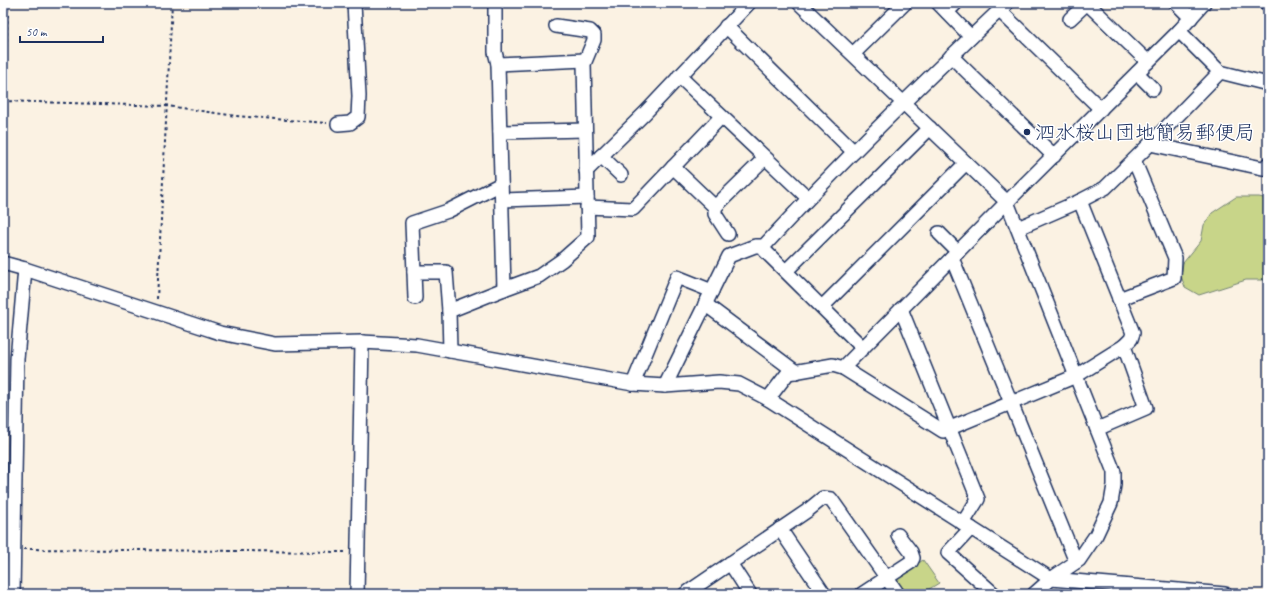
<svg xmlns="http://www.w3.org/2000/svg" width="1271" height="597" font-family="Caveat,'Klee One',sans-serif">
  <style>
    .green { fill: #c8d589; stroke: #728274 }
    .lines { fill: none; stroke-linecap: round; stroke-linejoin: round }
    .minor-casing { stroke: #1b2f5e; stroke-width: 16 }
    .path { stroke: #1b2f5e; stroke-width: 2; stroke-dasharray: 3 3; stroke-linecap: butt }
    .minor { stroke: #fff; stroke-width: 13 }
    .poi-dot { fill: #1b2f5e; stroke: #fff; stroke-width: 1.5 }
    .labels { text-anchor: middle; stroke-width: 3; stroke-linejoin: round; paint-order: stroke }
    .poi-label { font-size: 20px; fill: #1b2f5e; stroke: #fff; text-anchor: start }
  </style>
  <rect width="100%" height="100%" fill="#fbf2e3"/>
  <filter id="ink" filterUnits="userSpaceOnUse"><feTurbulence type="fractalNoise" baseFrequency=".025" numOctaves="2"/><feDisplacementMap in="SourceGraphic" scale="8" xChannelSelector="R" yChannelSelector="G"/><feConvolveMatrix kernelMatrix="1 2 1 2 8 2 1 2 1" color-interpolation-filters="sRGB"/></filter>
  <g filter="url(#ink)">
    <!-- green -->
    <g class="green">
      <path d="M1236 197H1259L1268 199V280H1246L1199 295 1185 287 1181 276 1183 263 1201 241 1204 225 1212 213Z"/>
      <path d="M923 560 939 583 921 594H906L896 579Z"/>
    </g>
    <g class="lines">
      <defs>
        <g id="minor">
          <path d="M495 3V52L498 64 504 289"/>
          <path d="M799 3 1007 202 1114 472V485L1111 503 1096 535 1079 560 1051 579 1034 594"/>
          <path d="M938 3 971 37"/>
          <path d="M1087 3 1148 62"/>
          <path d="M1176 3 1191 18"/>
          <path d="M1266 3 1268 4"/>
          <path d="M999 10 1101 109"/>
          <path d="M947 12 956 3"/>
          <path d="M1070 19 1087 3"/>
          <path d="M726 26 854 152"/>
          <path d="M1179 31 1220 72 1268 84"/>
          <path d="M853 54 905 3"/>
          <path d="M951 56 1054 156"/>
          <path d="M498 64 585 60"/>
          <path d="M1137 73 1153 89"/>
          <path d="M679 76 808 198"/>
          <path d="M338 124 350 123 358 117 359 96 354 3"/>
          <path d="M500 132 585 130"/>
          <path d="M1150 144 1267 169 1268 164"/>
          <path d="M601 156 621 175"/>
          <path d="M673 167 715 207 765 158"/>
          <path d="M586 171 645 113 749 3"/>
          <path d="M502 200 587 197"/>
          <path d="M587 207 633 209 721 117"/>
          <path d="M715 207V214L728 234"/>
          <path d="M1018 228 1080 201 1105 188 1150 144 1220 72"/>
          <path d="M939 233 958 252"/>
          <path d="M764 246 765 251 863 348"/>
          <path d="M952 258 1076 562"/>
          <path d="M3 263 25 269 220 333 275 344 362 342 417 345 633 384 665 386 719 382 739 384 768 399 1051 579 1225 594"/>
          <path d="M786 271 930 128"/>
          <path d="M414 272 415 298"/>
          <path d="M1119 299 1174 278 1175 258 1134 160"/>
          <path d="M705 304 796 372"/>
          <path d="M822 307 966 163"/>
          <path d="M901 309 978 499 963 523"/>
          <path d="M449 311 446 272H414L412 223 448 211 501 184"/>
          <path d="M450 351 449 311 504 289 539 276 562 260 588 237 584 64 594 40V35L590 31 556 26"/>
          <path d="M843 368 1007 202 1179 31 1204 3"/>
          <path d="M633 384 677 277 712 291"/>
          <path d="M665 386 729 256 755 246H764C841 162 924 82 1007 3"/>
          <path d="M768 399 788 373 833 365 843 368 943 431 1076 376 1124 346 1131 339 1133 333 1080 201"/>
          <path d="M1097 429 1146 408 1124 346"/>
          <path d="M971 528 948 553 994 594"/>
          <path d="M780 529 824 594"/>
          <path d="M730 563 750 594"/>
          <path d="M13 594 17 359 25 269"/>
          <path d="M357 594 362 342"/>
          <path d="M685 594 807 511 823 498 831 499 898 594"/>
          <path d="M862 594 911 562 913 558 911 552 898 535"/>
        </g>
      </defs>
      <!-- minor casing -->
      <use href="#minor" class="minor-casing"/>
      <!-- path -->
      <g class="path">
        <path d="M3 101 167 106 236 116 327 123"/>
        <path d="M3 119 8 3"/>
        <path d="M157 299 172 3"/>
        <path d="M24 549 346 552"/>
      </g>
      <!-- minor -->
      <use href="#minor" class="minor"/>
    </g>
  </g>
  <!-- markers -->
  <circle class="poi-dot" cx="1027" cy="132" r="4"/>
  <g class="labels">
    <!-- poi labels -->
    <g class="poi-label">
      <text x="1035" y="139">泗水桜山団地簡易郵便局</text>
    </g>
  </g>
  <!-- margin -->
  <rect width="1271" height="597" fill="none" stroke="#fff" stroke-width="16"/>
  <rect x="8" y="8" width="1255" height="581" fill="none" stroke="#1b2f5e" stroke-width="1.5" filter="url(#ink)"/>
  <!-- scale -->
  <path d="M20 36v6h83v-6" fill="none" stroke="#1b2f5e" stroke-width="2"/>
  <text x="26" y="36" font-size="12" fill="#1b2f5e" stroke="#ffffff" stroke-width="3" paint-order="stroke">50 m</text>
</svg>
